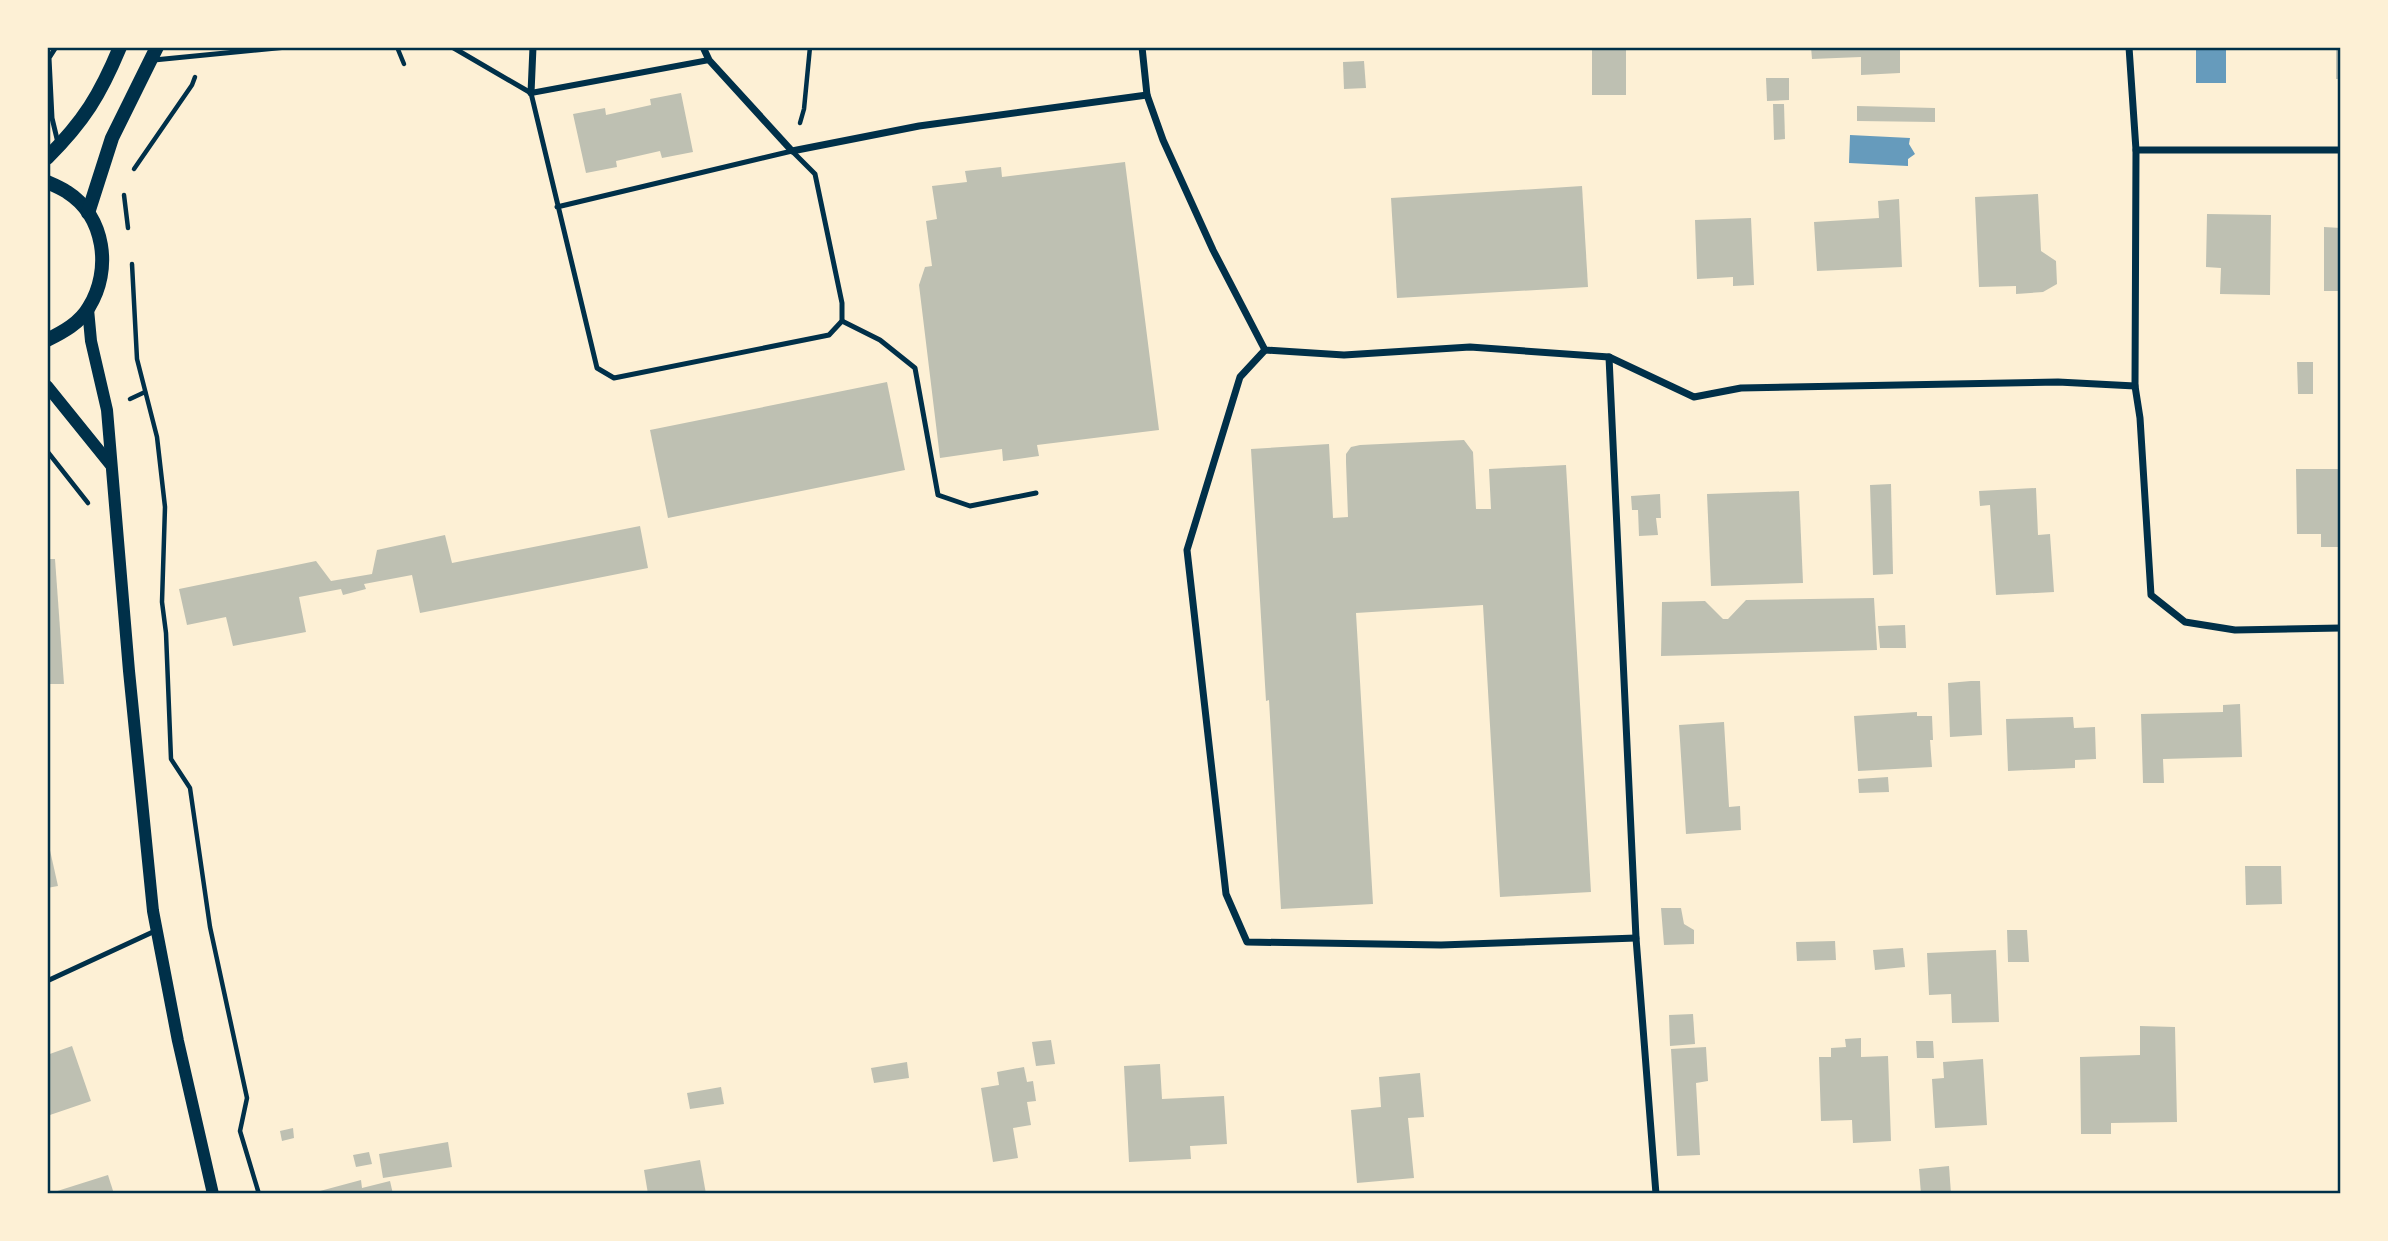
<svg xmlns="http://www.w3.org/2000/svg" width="2388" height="1241" font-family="'PT Sans',sans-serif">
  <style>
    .water { fill: #669bbc }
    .building { fill: #bec0b2 }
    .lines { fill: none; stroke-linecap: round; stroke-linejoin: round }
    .path { stroke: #003049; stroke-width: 4.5 }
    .service { stroke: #003049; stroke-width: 5 }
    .pedestrian { stroke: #003049; stroke-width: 6 }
    .minor { stroke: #003049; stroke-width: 7 }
    .tertiary { stroke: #003049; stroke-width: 12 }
    .secondary { stroke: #003049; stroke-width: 14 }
    .neatline { fill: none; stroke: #003049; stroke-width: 2.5 }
  </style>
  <rect width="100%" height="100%" fill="#fdf0d5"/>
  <!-- water -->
  <g class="water">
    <rect x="2196" y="47" width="30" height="36"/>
    <path d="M1850 135 1910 138 1909 144 1915 154 1908 159V166L1849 163Z"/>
  </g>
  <!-- building -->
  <g class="building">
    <path d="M1811 47H1900V73L1861 75V57L1812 59Z"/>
    <rect x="2336" y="47" width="5" height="32"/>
    <rect x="1592" y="48" width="34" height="47"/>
    <path d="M1364 61 1366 88 1344 89 1343 62Z"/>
    <path d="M1766 78H1789V100L1767 101Z"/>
    <path d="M681 93 693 152 662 158 660 151 616 161 617 167 586 173 573 114 605 108 606 115 651 105 650 99Z"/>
    <path d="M1773 104H1784L1785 139 1774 140Z"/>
    <path d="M1857 106 1935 108V122L1857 121Z"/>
    <path d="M1125 162 1159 430 1037 445 1039 456 1003 461 1002 449 940 458 919 285 925 267 932 266 926 221 937 219 932 186 967 182 965 171 1001 167 1002 177Z"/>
    <path d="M1582 186 1588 287 1397 298 1391 198Z"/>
    <path d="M2038 194 2041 251 2056 261 2057 284 2043 292 2016 294V286L1979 287 1975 197Z"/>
    <path d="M1899 199 1902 267 1817 271 1814 222 1879 218 1878 201Z"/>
    <path d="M2207 214 2271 215 2270 295 2220 294 2221 268 2206 267Z"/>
    <path d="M1751 218 1754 285 1733 286V277L1697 279 1695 220Z"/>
    <path d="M2324 227 2341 228V291H2324Z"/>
    <path d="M2297 362H2313V394H2298Z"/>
    <path d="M887 382 905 470 668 518 650 430Z"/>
    <path d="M1464 440 1473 452 1476 509H1491L1489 469 1566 465 1591 892 1500 897 1483 605 1356 613 1373 904 1281 909 1269 700 1266 701 1251 449 1329 444 1333 518 1348 517 1346 462V454L1351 447 1360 445Z"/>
    <path d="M2296 469H2341V547H2321V534H2297Z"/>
    <path d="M1891 484 1893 574 1873 575 1870 485Z"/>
    <path d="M2036 488 2038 535 2050 534 2054 592 1996 595 1990 505 1980 506 1979 491Z"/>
    <path d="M1799 491 1803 583 1711 586 1707 494Z"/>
    <path d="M1660 494 1661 518H1656L1658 535 1639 536 1638 510H1632L1631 496Z"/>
    <path d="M640 526 648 568 420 613 412 575 364 584 366 589 343 595 341 589 299 597 306 632 233 646 226 617 187 625 179 589 316 561 331 581 372 574 377 550 445 535 452 563Z"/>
    <path d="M47 559H55L64 684H47Z"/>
    <path d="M1874 598 1877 650 1661 656 1662 602 1705 601 1723 619H1728L1746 600Z"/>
    <path d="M1905 625 1906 648H1880L1878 626Z"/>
    <path d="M1971 681H1980L1982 735 1950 737 1948 683Z"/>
    <path d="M2240 704 2242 757 2163 759 2164 783H2143L2141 714 2223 712V705Z"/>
    <path d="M1917 712V716H1932L1933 740H1930L1932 767 1858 771 1854 716Z"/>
    <path d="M2073 717 2074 728 2095 727 2096 759 2075 760V768L2008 771 2006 719Z"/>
    <path d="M1724 722 1729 807 1740 806 1741 830 1686 834 1679 725Z"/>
    <path d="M1888 777 1889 792 1859 793 1858 779Z"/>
    <path d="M47 837 58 886 47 888Z"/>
    <path d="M2245 866H2281L2282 904 2246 905Z"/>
    <path d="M1661 908H1681L1684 924 1694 930V944L1664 945Z"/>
    <path d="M2007 930H2027L2029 962H2008Z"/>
    <path d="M1835 941 1836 960 1797 961 1796 942Z"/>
    <path d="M1903 948 1905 967 1875 970 1873 950Z"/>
    <path d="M1996 950 1999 1022 1952 1023 1951 994 1929 995 1927 953Z"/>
    <path d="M1693 1014 1695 1044 1670 1046 1669 1015Z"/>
    <path d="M2140 1026 2175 1027 2177 1122 2111 1123V1134H2081L2080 1057 2140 1055Z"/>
    <path d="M1861 1038V1057L1888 1056 1891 1141 1853 1143 1852 1120 1821 1121 1819 1057H1831V1048L1846 1047 1845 1039Z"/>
    <path d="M1051 1040 1055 1064 1036 1066 1032 1042Z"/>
    <path d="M1916 1041H1933L1934 1058H1917Z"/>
    <path d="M72 1046 91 1101 47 1116V1055Z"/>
    <path d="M1706 1047 1708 1081 1696 1083 1700 1155 1677 1156 1671 1049Z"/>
    <path d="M1983 1059 1987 1125 1935 1128 1932 1079 1944 1078 1943 1062Z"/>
    <path d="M907 1062 909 1078 874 1083 871 1068Z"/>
    <path d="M1160 1064 1162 1099 1224 1096 1227 1144 1190 1146 1191 1159 1129 1162 1124 1066Z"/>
    <path d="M1024 1067 1027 1082 1033 1081 1036 1101 1027 1102 1031 1125 1013 1128 1018 1158 993 1162 981 1088 999 1085 997 1072Z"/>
    <path d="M1420 1073 1424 1117 1408 1118 1414 1178 1357 1183 1351 1110 1381 1107 1379 1077Z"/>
    <path d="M721 1087 724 1104 690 1109 687 1093Z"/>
    <path d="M293 1128 294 1138 282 1141 280 1131Z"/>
    <path d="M448 1142 452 1167 383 1178 379 1154Z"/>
    <path d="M369 1152 372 1164 356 1167 353 1155Z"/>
    <path d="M700 1160 706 1194H648L644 1170Z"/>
    <path d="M1949 1166 1951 1194H1921L1919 1169Z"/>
    <path d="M108 1175 114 1194H51V1193Z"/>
    <path d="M361 1180 362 1188 390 1181 393 1194H321L320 1191Z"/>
  </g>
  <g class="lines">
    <!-- path -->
    <g class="path">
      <path d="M397 47 404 64"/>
      <path d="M800 123 804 109 810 47"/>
      <path d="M134 169 192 85 195 77"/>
      <path d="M124 195 128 228"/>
      <path d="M132 264 137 359 157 437 165 507 162 602 166 633 171 759 190 788 210 927 247 1098 240 1131 259 1194"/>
      <path d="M130 399 145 392"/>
      <path d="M47 451 88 503"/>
    </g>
    <!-- service -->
    <g class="service">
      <path d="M56 47 49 58 52 118 58 143"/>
      <path d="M452 47 531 93 597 368 614 378 829 335 842 321V303L815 174 792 151 557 207"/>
      <path d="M154 60 287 47"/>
      <path d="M842 321 880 340 915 368 938 495 970 506 1036 493"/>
      <path d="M47 981 155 931"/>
    </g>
    <!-- pedestrian -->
    <path class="pedestrian" d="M531 93 709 60"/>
    <!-- minor -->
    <g class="minor">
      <path d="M703 47 709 60 792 151 919 126 1147 95"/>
      <path d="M1142 47 1147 95 1163 140 1213 250 1265 350 1344 355 1470 347 1609 357 1694 397 1741 388 2058 382 2135 386"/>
      <path d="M2129 47 2136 150 2135 386 2140 418 2151 595 2185 622 2235 630 2341 628"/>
      <path d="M531 93 533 47"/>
      <path d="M2136 150H2341"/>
      <path d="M1265 350 1240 377 1187 550 1226 894 1247 942 1441 945 1636 938"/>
      <path d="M1609 357 1636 938 1656 1194"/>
    </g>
    <!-- tertiary -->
    <g class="tertiary">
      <path d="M88 309 91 341 107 410 129 671 153 911 178 1041 213 1194"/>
      <path d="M47 386 110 464"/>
    </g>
    <!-- secondary -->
    <g class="secondary">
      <path d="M47 158C84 121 100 95 120 47"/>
      <path d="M47 182C54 185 61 188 67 192 105 216 112 270 89 307 80 323 63 332 47 340"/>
      <path d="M88 213 112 138 157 47"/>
    </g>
  </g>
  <!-- border -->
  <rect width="2388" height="1241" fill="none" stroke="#fdf0d5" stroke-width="98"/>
  <rect x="49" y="49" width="2290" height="1143" class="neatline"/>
</svg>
